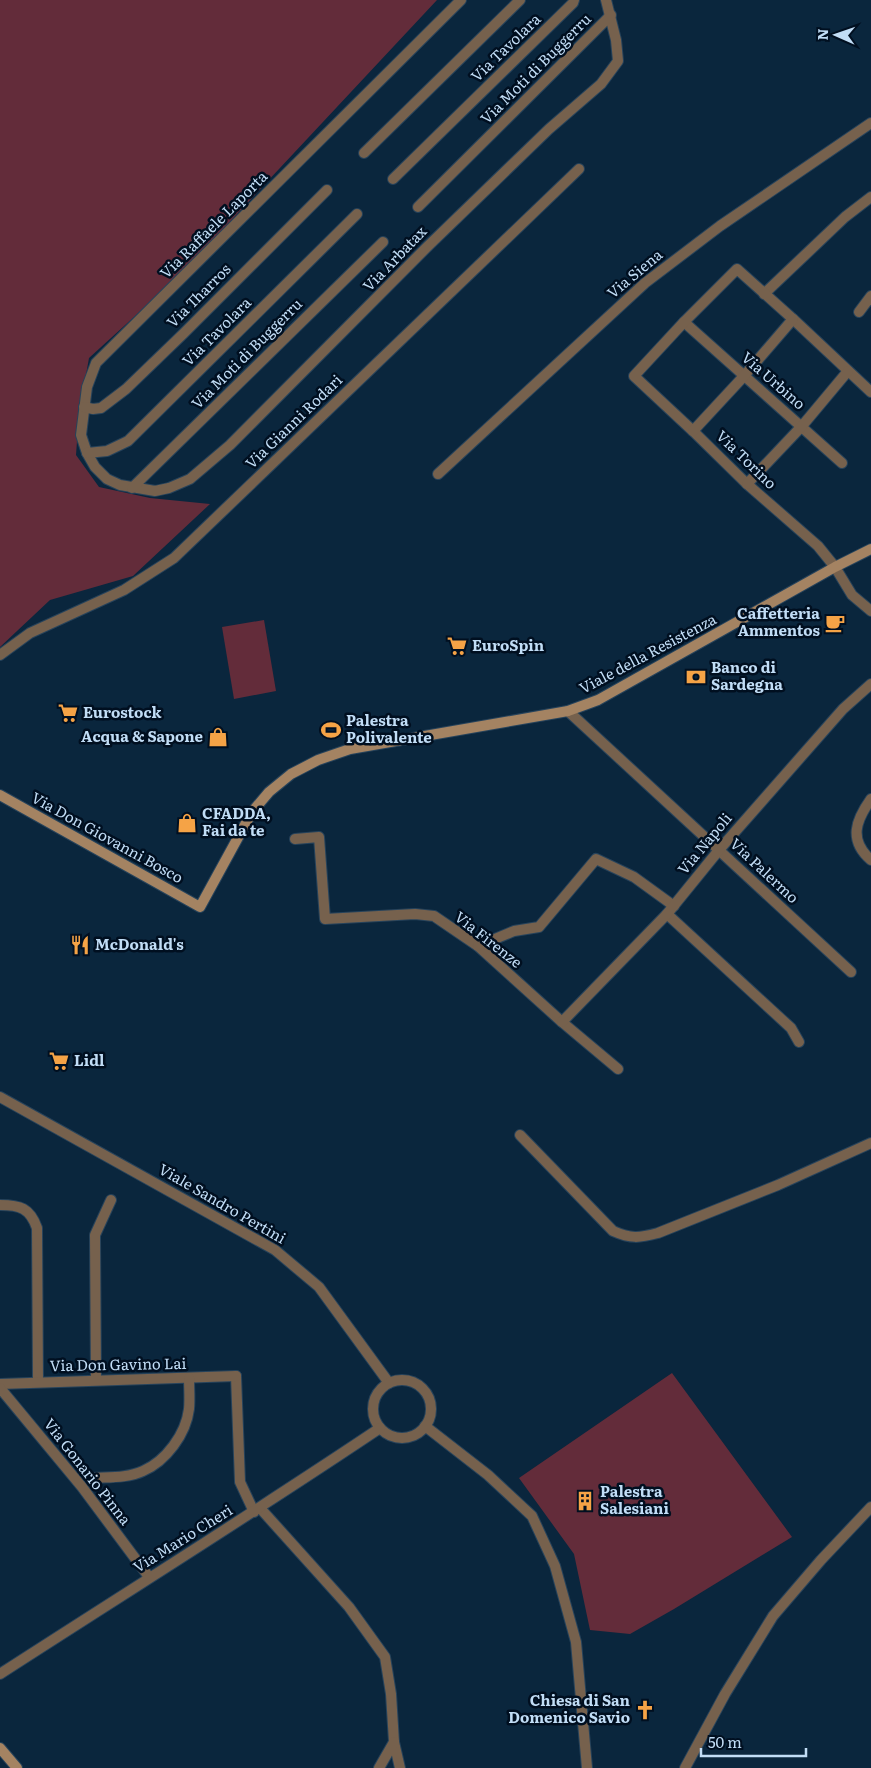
<svg xmlns="http://www.w3.org/2000/svg" width="871" height="1768" font-family="Literata,serif">
  <style>
    .green { fill: #632c3a }
    .lines { fill: none; stroke-linecap: round; stroke-linejoin: round }
    .pedestrian-casing { stroke: #27435b; stroke-width: 12 }
    .minor-casing { stroke: #27435b; stroke-width: 12 }
    .tertiary-casing { stroke: #27435b; stroke-width: 12 }
    .secondary-casing { stroke: #27435b; stroke-width: 12 }
    .pedestrian { stroke: #76614d; stroke-width: 10 }
    .minor { stroke: #76614d; stroke-width: 10 }
    .tertiary { stroke: #76614d; stroke-width: 10 }
    .secondary { stroke: #a48362; stroke-width: 10 }
    .labels { text-anchor: middle; stroke-width: 5; stroke-linejoin: round; paint-order: stroke }
    .street-label { font-size: 15px; fill: #c1ddf6; stroke: #000f20 }
    .poi-label { font-size: 15px; font-weight: bold; fill: #c1ddf6; stroke: #000f20; text-anchor: start }
  </style>
  <rect width="100%" height="100%" fill="#0a263d"/>
  <!-- green -->
  <g class="green">
    <path d="M0 0H437L179 276 89 358 79 414 76 455 99 487 150 498 210 504 133 576 50 600 0 647Z"/>
    <path d="M264 620 276 691 234 699 222 627Z"/>
    <path d="M672 1373 792 1537 674 1609 630 1634 590 1630 574 1554 519 1478Z"/>
  </g>
  <g class="lines">
    <defs>
      <path id="pedestrian" d="M236 1376 240 1482 254 1512"/>
      <g id="minor">
        <path d="M461 0 96 363 87 387 81 435 87 453 95 467 107 479 120 485 155 491 169 488 190 479 230 445 427 247 549 129 601 84 618 61 616 40 606 0"/>
        <path d="M364 153 520 0"/>
        <path d="M393 179 573 3 574 0"/>
        <path d="M418 207 611 15"/>
        <path d="M764 294 845 217 871 197"/>
        <path d="M859 312 871 296"/>
        <path d="M684 322 842 463"/>
        <path d="M871 392 793 319 737 269 684 322 634 376 693 431 747 484 818 546 835 567 852 595 871 611"/>
        <path d="M84 407 93 409 101 408 126 389 183 334 327 190"/>
        <path d="M693 431 744 376 793 319"/>
        <path d="M87 453 107 451 128 441 357 214"/>
        <path d="M438 474 645 283 720 226 871 123"/>
        <path d="M747 484 802 426 848 371"/>
        <path d="M132 488 383 242"/>
        <path d="M0 655 30 633 124 590 174 558 579 169"/>
        <path d="M568 711 851 972"/>
        <path d="M871 799C856 820 848 840 871 860"/>
        <path d="M295 839 319 837 325 919 415 914 434 916 478 946 562 1022 618 1069"/>
        <path d="M667 914 791 1028 799 1042"/>
        <path d="M478 946 514 931 539 927 596 859 634 877 674 906"/>
        <path d="M562 1022 667 914 719 850 843 709 871 684"/>
        <path d="M520 1135 613 1231C631 1239 639 1238 658 1233L778 1185 871 1143"/>
        <path d="M0 1205C20 1205 30 1208 37 1228L38 1382"/>
        <path d="M96 1380 95 1235 111 1200"/>
        <path d="M0 1384 236 1376"/>
        <path d="M0 1388 82 1487 149 1577"/>
        <path d="M425 1426 488 1475 532 1516 555 1566 576 1642 587 1768"/>
        <path d="M94 1478C109 1477 128 1478 143 1471 166 1461 186 1434 189 1409 190 1399 189 1388 189 1378"/>
        <path d="M260 1508 349 1607 385 1657 391 1694 394 1742 400 1768"/>
        <path d="M379 1768 394 1742"/>
        <path d="M685 1768 725 1694 773 1616 821 1560 871 1507"/>
      </g>
      <g id="tertiary">
        <path d="M0 1097 275 1250 319 1287 389 1383"/>
        <circle cx="402" cy="1409" r="29"/>
        <path d="M0 1674C127 1592 255 1512 380 1428"/>
      </g>
      <g id="secondary">
        <path d="M0 795 200 907 252 812 269 792 291 774 318 760 350 749 568 711 598 700 835 567 871 549"/>
        <path d="M0 1748 17 1768"/>
      </g>
    </defs>
    <!-- pedestrian casing -->
    <use href="#pedestrian" class="pedestrian-casing"/>
    <!-- minor casing -->
    <use href="#minor" class="minor-casing"/>
    <!-- tertiary casing -->
    <use href="#tertiary" class="tertiary-casing"/>
    <!-- secondary casing -->
    <use href="#secondary" class="secondary-casing"/>
    <!-- pedestrian -->
    <use href="#pedestrian" class="pedestrian"/>
    <!-- minor -->
    <use href="#minor" class="minor"/>
    <!-- tertiary -->
    <use href="#tertiary" class="tertiary"/>
    <!-- secondary -->
    <use href="#secondary" class="secondary"/>
  </g>
  <!-- icons -->
  <defs>
    <symbol id="cafe-bare" viewBox="-9 -9 18 18"><path d="M-5.5-4.5H6V0H3Q3 3.5 0 3.5H-2.5Q-5.5 3.5-5.5 0ZM3-3.2v2h1.7v-2ZM-6 4.5H4V6H-6Z" fill="#f5a346" stroke="#000f20" stroke-width="2.5" paint-order="stroke"/></symbol>
    <symbol id="supermarket-bare" viewBox="-9 -9 18 18"><path d="M-6-5.5h2.5l.6 2H6L4.5 2H-2.5L-4.4-4H-6ZM-1.5 3.2a1.3 1.3 0 1 0 .1 0ZM3 3.2a1.3 1.3 0 1 0 .1 0Z" fill="#f5a346" stroke="#000f20" stroke-width="2.5" paint-order="stroke"/></symbol>
    <symbol id="bank-bare" viewBox="-9 -9 18 18"><path d="M-6-4H6V4H-6ZM0-2.3a2.3 2.3 0 1 0 0 4.6a2.3 2.3 0 1 0 0-4.6Z" fill="#f5a346" stroke="#000f20" stroke-width="2.5" paint-order="stroke"/></symbol>
    <symbol id="stadium-bare" viewBox="-9 -9 18 18"><path d="M0-5a6.5 5 0 1 0 0 10a6.5 5 0 1 0 0-10ZM-3.5-1.8h7v3.6h-7Z" fill="#f5a346" stroke="#000f20" stroke-width="2.5" paint-order="stroke"/></symbol>
    <symbol id="shop-bare" viewBox="-9 -9 18 18"><path d="M-5-2.5h2.3a2.7 3.5 0 0 1 5.4 0H5L5.5 6h-11ZM-1.5-2.5h3a1.5 2.3 0 0 0-3 0Z" fill="#f5a346" stroke="#000f20" stroke-width="2.5" paint-order="stroke"/></symbol>
    <symbol id="restaurant-bare" viewBox="-9 -9 18 18"><path d="M-5-6h1v4h1v-4h1v4h1v-4h1v5L-1.5 .5V6h-2V.5L-5-1ZM5-6V6H3V1.5H1.5Q1.5-4 5-6Z" fill="#f5a346" stroke="#000f20" stroke-width="2.5" paint-order="stroke"/></symbol>
    <symbol id="building-bare" viewBox="-9 -9 18 18"><path d="M-4-6H4V6H1V3H-1V6H-4ZM-2.5-4.3h1.7v1.8h-1.7ZM.8-4.3h1.7v1.8H.8ZM-2.5-1h1.7V.8h-1.7ZM.8-1h1.7V.8H.8Z" fill="#f5a346" stroke="#000f20" stroke-width="2.5" paint-order="stroke"/></symbol>
    <symbol id="church-bare" viewBox="-9 -9 18 18"><path d="M-1.2-6h2.4v3.5h3.3v2.4h-3.3V6h-2.4V-.1h-3.3v-2.4h3.3Z" fill="#f5a346" stroke="#000f20" stroke-width="2.5" paint-order="stroke"/></symbol>
  </defs>
  <g fill-rule="evenodd">
    <use href="#cafe-bare" x="821" y="609" width="28" height="28"/>
    <use href="#supermarket-bare" x="443" y="632" width="28" height="28"/>
    <use href="#bank-bare" x="682" y="663" width="28" height="28"/>
    <use href="#supermarket-bare" x="54" y="699" width="28" height="28"/>
    <use href="#stadium-bare" x="317" y="716" width="28" height="28"/>
    <use href="#shop-bare" x="204" y="723" width="28" height="28"/>
    <use href="#shop-bare" x="173" y="809" width="28" height="28"/>
    <use href="#restaurant-bare" x="66" y="931" width="28" height="28"/>
    <use href="#supermarket-bare" x="45" y="1047" width="28" height="28"/>
    <use href="#building-bare" x="571" y="1487" width="28" height="28"/>
    <use href="#church-bare" x="631" y="1696" width="28" height="28"/>
  </g>
  <g class="labels">
    <!-- street labels -->
    <g class="street-label">
      <text transform="translate(506 48) rotate(-44)" y="5">Via Tavolara</text>
      <text transform="translate(536 69) rotate(-45)" y="5">Via Moti di Buggerru</text>
      <text transform="translate(214 225) rotate(-45)" y="5">Via Raffaele Laporta</text>
      <text transform="translate(395 259) rotate(-46)" y="5">Via Arbatax</text>
      <text transform="translate(635 274) rotate(-40)" y="5">Via Siena</text>
      <text transform="translate(199 296) rotate(-45)" y="5">Via Tharros</text>
      <text transform="translate(217 332) rotate(-45)" y="5">Via Tavolara</text>
      <text transform="translate(247 354) rotate(-45)" y="5">Via Moti di Buggerru</text>
      <text transform="translate(773 381) rotate(41)" y="5">Via Urbino</text>
      <text transform="translate(294 422) rotate(-44)" y="5">Via Gianni Rodari</text>
      <text transform="translate(746 460) rotate(44)" y="5">Via Torino</text>
      <text transform="translate(648 654) rotate(-28)" y="5">Viale della Resistenza</text>
      <text transform="translate(107 838) rotate(29)" y="5">Via Don Giovanni Bosco</text>
      <text transform="translate(705 844) rotate(-50)" y="5">Via Napoli</text>
      <text transform="translate(764 871) rotate(43)" y="5">Via Palermo</text>
      <text transform="translate(488 940) rotate(38)" y="5">Via Firenze</text>
      <text transform="translate(222 1204) rotate(30)" y="5">Viale Sandro Pertini</text>
      <text transform="translate(118 1365) rotate(-1)" y="5">Via Don Gavino Lai</text>
      <text transform="translate(87 1472) rotate(52)" y="5">Via Gonario Pinna</text>
      <text transform="translate(183 1539) rotate(-32)" y="5">Via Mario Cheri</text>
    </g>
    <!-- poi labels -->
    <g class="poi-label">
      <text x="820" y="619" text-anchor="end">Caffetteria<tspan x="820" dy="17">Ammentos</tspan></text>
      <text x="472" y="651">EuroSpin</text>
      <text x="711" y="673">Banco di<tspan x="711" dy="17">Sardegna</tspan></text>
      <text x="83" y="718">Eurostock</text>
      <text x="346" y="726">Palestra<tspan x="346" dy="17">Polivalente</tspan></text>
      <text x="203" y="742" text-anchor="end">Acqua &amp; Sapone</text>
      <text x="202" y="819">CFADDA,<tspan x="202" dy="17">Fai da te</tspan></text>
      <text x="95" y="950">McDonald's</text>
      <text x="74" y="1066">Lidl</text>
      <text x="600" y="1497">Palestra<tspan x="600" dy="17">Salesiani</tspan></text>
      <text x="630" y="1706" text-anchor="end">Chiesa di San<tspan x="630" dy="17">Domenico Savio</tspan></text>
    </g>
  </g>
  <!-- north arrow -->
  <g transform="translate(836 35) rotate(272)" stroke="#000f20" stroke-width="4" paint-order="stroke">
  <path d="M0-4L9 19L0 12L-9 19Z" fill="#c1ddf6"/>
  <text y="-8" font-size="14" font-weight="bold" text-anchor="middle" fill="#c1ddf6">N</text>
  </g>
  <!-- scale -->
  <path d="M701 1748v8h105v-8" fill="none" stroke="#c1ddf6" stroke-width="2.5"/>
  <text x="708" y="1748" font-size="15" fill="#c1ddf6" stroke="#000f20" stroke-width="4" paint-order="stroke">50 m</text>
</svg>
